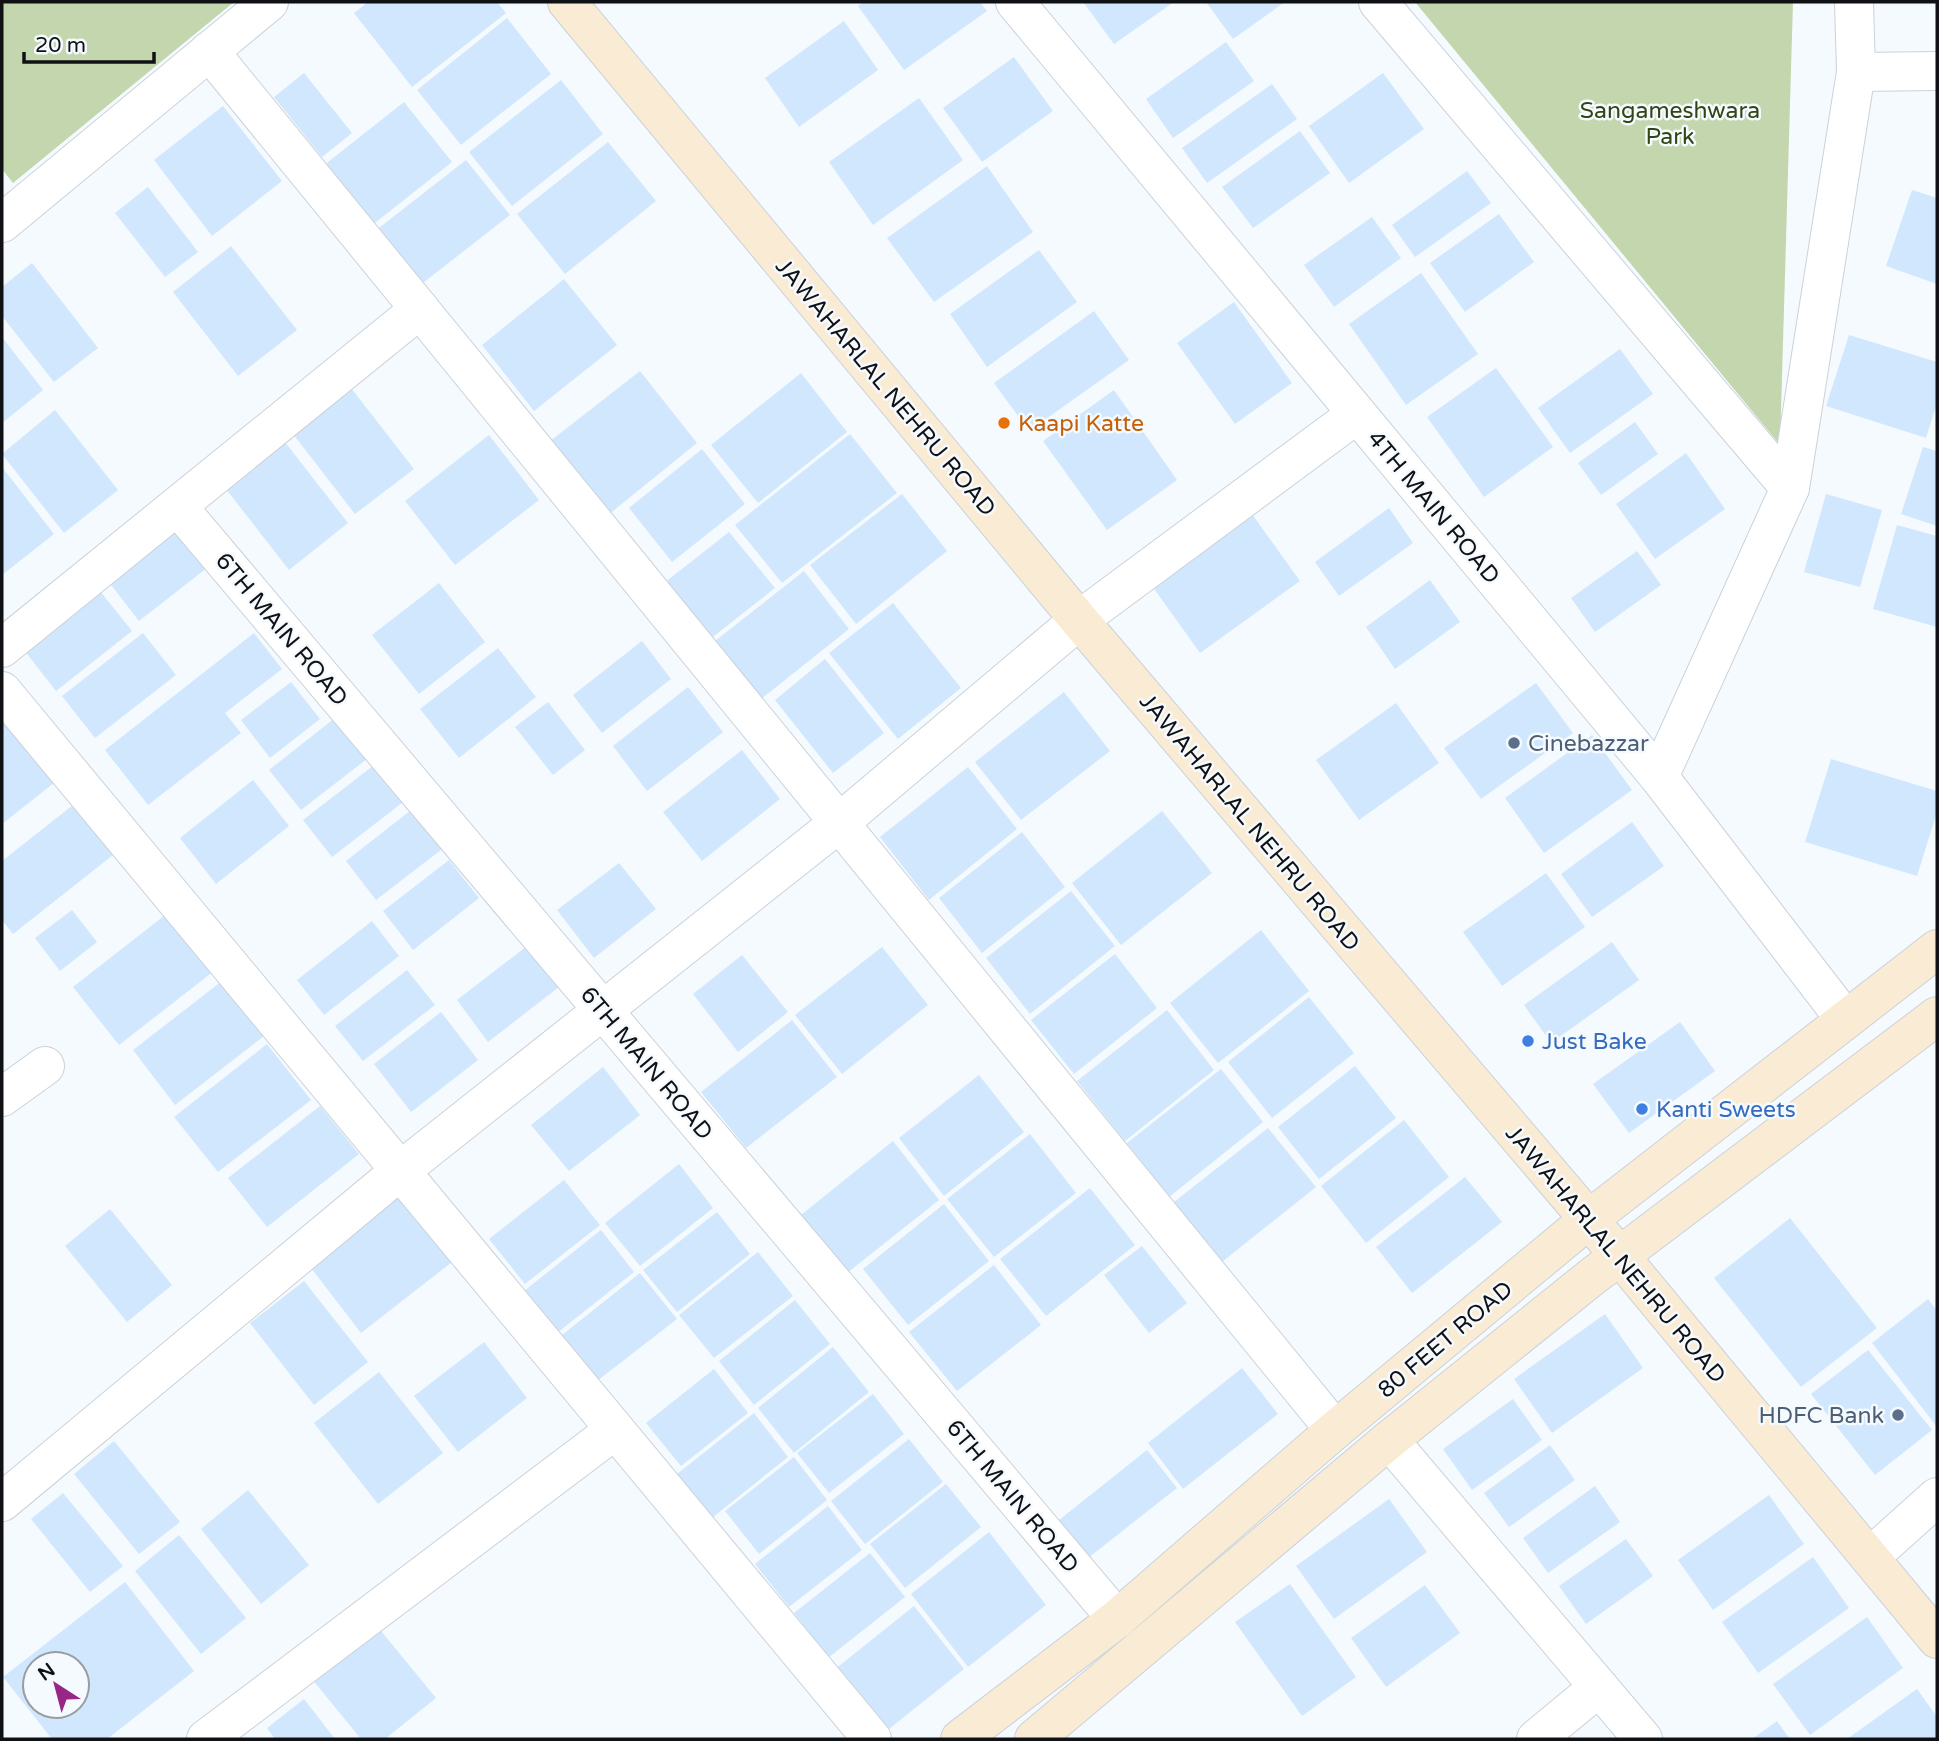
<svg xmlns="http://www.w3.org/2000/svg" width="1939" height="1741" font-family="'Varela Round',sans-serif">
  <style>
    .green { fill: #c4d6ad }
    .building { fill: #d1e7fd; fill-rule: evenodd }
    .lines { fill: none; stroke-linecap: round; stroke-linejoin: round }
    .street-casing { stroke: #cad2da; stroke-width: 40 }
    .secondary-casing { stroke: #cad2da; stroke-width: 40 }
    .street { stroke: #fff; stroke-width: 38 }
    .secondary { stroke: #faebd4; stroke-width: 38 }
    .food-dot { fill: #e8710a; stroke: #f5faff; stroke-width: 2.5 }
    .service-dot { fill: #5c6f8a; stroke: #f5faff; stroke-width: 2.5 }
    .shop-dot { fill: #3f7fe0; stroke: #f5faff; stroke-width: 2.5 }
    .labels { text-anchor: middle; stroke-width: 5; stroke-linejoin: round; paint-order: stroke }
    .park-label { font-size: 23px; fill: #324414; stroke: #f5faff }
    .street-label { font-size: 23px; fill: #0f1114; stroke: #f5faff }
    .food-label { font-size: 23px; fill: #c56008; stroke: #f5faff; text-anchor: start }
    .service-label { font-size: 23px; fill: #4e5e75; stroke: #f5faff; text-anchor: start }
    .shop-label { font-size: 23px; fill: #366cbe; stroke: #f5faff; text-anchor: start }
  </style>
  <rect width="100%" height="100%" fill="#f5faff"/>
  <!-- green -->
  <g class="green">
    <path d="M2 2H234L13 183 2 169Z"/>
    <path d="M1415 2H1793L1780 445Z"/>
  </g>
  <!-- building -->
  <g class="building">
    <path d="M368 2H497L506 13 412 87 354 13Z"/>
    <path d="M863 2H980L987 11 904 70 858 6Z"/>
    <path d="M1083 2H1174L1114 44Z"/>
    <path d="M1206 2H1285L1233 39Z"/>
    <path d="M507 18 551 74 461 145 417 90Z"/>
    <path d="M844 21 878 70 799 127 765 78Z"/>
    <path d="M1226 42 1254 81 1173 138 1146 99Z"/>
    <path d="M1014 57 1053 111 982 162 943 108Z"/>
    <path d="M304 73 352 133 322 157 274 97Z"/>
    <path d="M1383 73 1424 129 1349 183 1309 126Z"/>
    <path d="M561 80 603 134 512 206 469 152Z"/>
    <path d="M1272 84 1297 119 1207 183 1182 148Z"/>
    <path d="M919 98 963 160 873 225 829 162Z"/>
    <path d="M404 102 452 162 371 226 323 166Z"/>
    <path d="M223 106 282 181 212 236 154 160Z"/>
    <path d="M1300 131 1330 173 1253 228 1222 187Z"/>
    <path d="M608 142 656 201 565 274 517 214Z"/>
    <path d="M466 160 510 215 419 286 375 231Z"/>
    <path d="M987 166 1033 232 934 302 887 238Z"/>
    <path d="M1467 171 1491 203 1415 257 1392 225Z"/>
    <path d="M148 187 198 252 165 277 115 213Z"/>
    <path d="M1912 190 1937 198V284L1886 266Z"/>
    <path d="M1499 214 1534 262 1465 312 1430 263Z"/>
    <path d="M1372 217 1401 258 1334 307 1304 265Z"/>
    <path d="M231 246 297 330 238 376 173 292Z"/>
    <path d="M1039 250 1077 302 987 367 950 314Z"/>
    <path d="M32 263 98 348 54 382 2 316V287Z"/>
    <path d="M1421 273 1478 354 1406 405 1349 324Z"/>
    <path d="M564 279 617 345 534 411 482 345Z"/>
    <path d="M1234 302 1292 383 1235 424 1177 343Z"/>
    <path d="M1094 311 1129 360 1029 431 994 383Z"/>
    <path d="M1849 335 1937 362V403L1926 438 1826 406Z"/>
    <path d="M2 337 43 390 2 423Z"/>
    <path d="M1620 349 1653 394 1570 453 1538 408Z"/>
    <path d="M1496 368 1553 447 1484 497 1427 417Z"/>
    <path d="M640 371 697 443 608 515 549 442Z"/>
    <path d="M801 373 847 432 758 503 711 445Z"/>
    <path d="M351 388 414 469 355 514 293 434Z"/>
    <path d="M1114 390 1177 480 1107 530 1043 441Z"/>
    <path d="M55 410 118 490 64 533 2 454Z"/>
    <path d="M1635 422 1658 454 1601 495 1578 463Z"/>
    <path d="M850 434 897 493 782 583 735 525Z"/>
    <path d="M489 435 539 500 455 565 405 501Z"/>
    <path d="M285 442 348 523 289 570 226 489Z"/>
    <path d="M1923 447 1937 451V526L1901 514Z"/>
    <path d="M702 449 745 504 672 562 629 508Z"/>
    <path d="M1686 453 1725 509 1655 559 1616 504Z"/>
    <path d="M2 467 54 534 2 575Z"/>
    <path d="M902 494 947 551 856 624 810 565Z"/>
    <path d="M1826 494 1882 510 1860 587 1804 572Z"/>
    <path d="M1389 508 1413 543 1339 596 1315 562Z"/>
    <path d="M1252 514 1300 581 1200 653 1152 586Z"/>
    <path d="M183 516 217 560 139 621 105 577Z"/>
    <path d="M1897 525 1937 536V627L1873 609Z"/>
    <path d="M729 532 775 588 709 640 664 583Z"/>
    <path d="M1637 551 1661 585 1595 632 1571 598Z"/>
    <path d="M804 571 849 629 761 699 715 641Z"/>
    <path d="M1430 580 1460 622 1395 669 1366 627Z"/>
    <path d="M439 583 485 642 419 694 372 635Z"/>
    <path d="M96 586 132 631 56 691 20 645Z"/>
    <path d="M893 603 961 688 898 739 829 653Z"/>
    <path d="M143 633 176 675 95 738 62 696Z"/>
    <path d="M254 633 282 669 225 713 241 733 148 805 105 750Z"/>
    <path d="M642 641 671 679 602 733 573 695Z"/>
    <path d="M498 648 536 697 459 758 420 709Z"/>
    <path d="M825 659 884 733 833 773 775 700Z"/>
    <path d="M291 682 320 719 270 758 241 720Z"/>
    <path d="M1536 683 1573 733 1481 799 1444 748Z"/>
    <path d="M688 687 723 732 647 791 613 746Z"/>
    <path d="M1064 692 1110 751 1021 820 975 762Z"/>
    <path d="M548 702 585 750 553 775 515 727Z"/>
    <path d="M1396 703 1439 763 1359 820 1316 760Z"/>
    <path d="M340 714 372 755 301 810 269 770Z"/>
    <path d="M2 716 54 783 2 824Z"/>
    <path d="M1592 735 1632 790 1544 853 1505 798Z"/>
    <path d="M742 750 780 799 702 861 663 812Z"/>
    <path d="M1831 759 1937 791V812L1917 876 1805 842Z"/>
    <path d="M378 762 407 799 332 857 303 820Z"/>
    <path d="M968 767 1017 829 929 900 880 837Z"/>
    <path d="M253 780 289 826 216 884 180 838Z"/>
    <path d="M73 805 113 855 13 934 2 920V861Z"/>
    <path d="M415 807 446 846 376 900 346 861Z"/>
    <path d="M1162 811 1212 873 1121 945 1072 883Z"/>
    <path d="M1632 822 1664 866 1592 917 1561 874Z"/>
    <path d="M1022 832 1065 887 982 953 939 898Z"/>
    <path d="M449 860 479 898 413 950 383 911Z"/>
    <path d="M619 863 656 909 594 958 557 910Z"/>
    <path d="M1546 873 1585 927 1502 986 1463 932Z"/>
    <path d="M1071 891 1115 946 1030 1014 986 958Z"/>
    <path d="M72 910 97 942 60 971 35 938Z"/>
    <path d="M169 912 214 971 119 1045 73 987Z"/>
    <path d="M372 921 399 956 324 1015 297 980Z"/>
    <path d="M1261 930 1309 991 1218 1063 1170 1003Z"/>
    <path d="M1612 942 1639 980 1551 1043 1524 1005Z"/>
    <path d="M527 946 559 987 488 1042 457 1000Z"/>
    <path d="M882 947 928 1005 842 1074 795 1015Z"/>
    <path d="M1115 954 1157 1008 1074 1074 1031 1020Z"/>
    <path d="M742 955 788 1012 738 1052 693 994Z"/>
    <path d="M407 970 435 1005 363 1061 335 1026Z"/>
    <path d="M222 981 264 1036 175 1105 133 1050Z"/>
    <path d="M1309 997 1354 1053 1272 1118 1228 1062Z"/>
    <path d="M1167 1010 1214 1070 1125 1141 1077 1081Z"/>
    <path d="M441 1012 478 1060 411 1112 374 1064Z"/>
    <path d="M792 1020 837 1077 746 1148 701 1092Z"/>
    <path d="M1680 1022 1715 1071 1629 1133 1593 1084Z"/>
    <path d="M267 1044 311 1100 218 1172 174 1117Z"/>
    <path d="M1355 1066 1396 1118 1319 1179 1278 1127Z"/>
    <path d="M603 1067 640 1115 569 1171 531 1125Z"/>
    <path d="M1221 1069 1263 1122 1169 1197 1127 1143Z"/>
    <path d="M979 1075 1024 1132 944 1196 899 1138Z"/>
    <path d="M320 1106 359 1154 267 1227 228 1178Z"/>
    <path d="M1404 1120 1449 1177 1366 1243 1321 1186Z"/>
    <path d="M1268 1128 1316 1187 1222 1262 1174 1202Z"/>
    <path d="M1030 1134 1076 1193 994 1257 947 1199Z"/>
    <path d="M893 1141 939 1200 847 1273 801 1215Z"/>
    <path d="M679 1164 713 1208 640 1266 605 1223Z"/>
    <path d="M1465 1177 1502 1222 1412 1293 1376 1247Z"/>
    <path d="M564 1180 600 1225 525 1284 489 1239Z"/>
    <path d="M1090 1188 1135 1245 1046 1316 1000 1259Z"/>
    <path d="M398 1194 452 1262 361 1333 308 1264Z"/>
    <path d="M944 1204 989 1261 908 1325 863 1269Z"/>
    <path d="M110 1209 172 1285 127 1322 65 1246Z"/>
    <path d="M717 1212 750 1254 677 1312 643 1270Z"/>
    <path d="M1790 1218 1877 1328 1801 1387 1714 1278Z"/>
    <path d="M601 1230 634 1272 557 1333 524 1291Z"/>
    <path d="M1142 1246 1187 1303 1149 1333 1104 1275Z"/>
    <path d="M758 1252 793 1296 714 1358 679 1315Z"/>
    <path d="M994 1265 1041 1325 957 1391 909 1332Z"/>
    <path d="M640 1273 677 1319 597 1381 562 1335Z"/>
    <path d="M304 1281 368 1362 314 1405 250 1323Z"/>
    <path d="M1928 1299 1937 1311V1427L1872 1343Z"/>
    <path d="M795 1300 830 1344 754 1405 719 1361Z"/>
    <path d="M1605 1314 1643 1368 1552 1433 1514 1379Z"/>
    <path d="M484 1342 527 1398 458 1452 414 1396Z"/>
    <path d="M833 1347 869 1392 794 1453 758 1408Z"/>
    <path d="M1868 1350 1932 1430 1875 1475 1811 1394Z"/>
    <path d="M1242 1368 1278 1414 1183 1489 1148 1443Z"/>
    <path d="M714 1369 748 1413 681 1466 646 1423Z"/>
    <path d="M379 1372 443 1453 378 1504 314 1423Z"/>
    <path d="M873 1394 904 1434 829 1493 797 1453Z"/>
    <path d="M1513 1399 1542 1440 1472 1490 1443 1449Z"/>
    <path d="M754 1413 788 1457 712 1518 677 1474Z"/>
    <path d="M909 1439 943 1482 865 1544 831 1501Z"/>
    <path d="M114 1441 180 1522 139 1554 74 1474Z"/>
    <path d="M1550 1445 1575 1480 1509 1527 1484 1493Z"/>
    <path d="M1147 1450 1177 1488 1083 1562 1054 1524Z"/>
    <path d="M794 1457 827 1500 759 1554 725 1511Z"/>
    <path d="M946 1484 981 1527 905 1588 870 1544Z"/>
    <path d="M1595 1486 1620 1522 1548 1573 1523 1538Z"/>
    <path d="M248 1490 309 1565 261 1604 201 1529Z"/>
    <path d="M63 1493 123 1566 90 1592 31 1519Z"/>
    <path d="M1769 1495 1804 1544 1713 1610 1678 1560Z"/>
    <path d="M1389 1499 1427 1552 1334 1619 1296 1566Z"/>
    <path d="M828 1506 862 1550 789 1607 755 1564Z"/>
    <path d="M989 1532 1046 1605 968 1667 911 1594Z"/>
    <path d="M179 1535 246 1618 201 1654 135 1571Z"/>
    <path d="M1626 1539 1653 1576 1586 1624 1559 1586Z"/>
    <path d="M870 1553 905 1597 828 1658 794 1613Z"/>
    <path d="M1813 1557 1849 1608 1758 1673 1722 1622Z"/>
    <path d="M125 1582 194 1671 107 1739H52L3 1677ZM35 1664H77V1706H35Z"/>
    <path d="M1290 1584 1356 1677 1302 1716 1235 1622Z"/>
    <path d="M1425 1585 1460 1633 1386 1687 1351 1638Z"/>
    <path d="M914 1606 964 1669 884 1733 834 1670Z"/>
    <path d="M1867 1617 1903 1668 1810 1735 1773 1684Z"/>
    <path d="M372 1620 436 1698 385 1739H361L307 1673Z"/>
    <path d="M1917 1689 1937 1717V1739H1847Z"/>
    <path d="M304 1699 335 1739H275L267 1728Z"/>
    <path d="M1777 1721 1790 1739H1752Z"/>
  </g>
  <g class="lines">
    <defs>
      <g id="street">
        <path d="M1015 2 1659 777 1845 1019"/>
        <path d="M1378 2 1790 488"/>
        <path d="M209 51 1335 1430"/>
        <path d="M1856 72 1937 71"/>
        <path d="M2 223 269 2"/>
        <path d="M178 507 1117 1619"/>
        <path d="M2 648 420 309"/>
        <path d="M2 691 872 1739"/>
        <path d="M1659 777 1790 488 1856 72 1854 2"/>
        <path d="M2 1097 45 1066"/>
        <path d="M1389 1440 1643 1739"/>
        <path d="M2 1502 400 1171 839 823 1079 620 1357 414"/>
        <path d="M1870 1557 1937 1497"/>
        <path d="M206 1739 615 1430"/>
        <path d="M1536 1739 1599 1687"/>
      </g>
      <g id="secondary">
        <path d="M567 2 1079 620 1619 1255 1937 1639"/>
        <path d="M960 1739 1117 1619 1335 1430 1588 1220 1937 949"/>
        <path d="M1034 1739 1389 1440 1593 1276 1937 1016"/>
      </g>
    </defs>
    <!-- street casing -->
    <use href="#street" class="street-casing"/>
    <!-- secondary casing -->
    <use href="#secondary" class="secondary-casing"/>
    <!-- street -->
    <use href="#street" class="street"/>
    <!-- secondary -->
    <use href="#secondary" class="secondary"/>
  </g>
  <!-- markers -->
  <circle class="food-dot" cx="1004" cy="423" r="7"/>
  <g class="service-dot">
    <circle cx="1514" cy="743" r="7"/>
    <circle cx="1898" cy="1415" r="7"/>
  </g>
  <g class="shop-dot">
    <circle cx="1528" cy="1041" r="7"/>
    <circle cx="1642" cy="1109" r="7"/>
  </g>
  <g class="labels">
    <!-- park labels -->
    <g class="park-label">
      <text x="1670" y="118">Sangameshwara<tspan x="1670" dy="26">Park</tspan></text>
    </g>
    <!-- street labels -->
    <g class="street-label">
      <text transform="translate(886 387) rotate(50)" y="8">JAWAHARLAL NEHRU ROAD</text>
      <text transform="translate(1434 507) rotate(50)" y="8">4TH MAIN ROAD</text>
      <text transform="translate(282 629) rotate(50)" y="8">6TH MAIN ROAD</text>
      <text transform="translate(1250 822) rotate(50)" y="8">JAWAHARLAL NEHRU ROAD</text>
      <text transform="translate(647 1063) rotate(50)" y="8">6TH MAIN ROAD</text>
      <text transform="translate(1616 1254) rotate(50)" y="8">JAWAHARLAL NEHRU ROAD</text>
      <text transform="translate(1445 1339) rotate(-40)" y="8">80 FEET ROAD</text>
      <text transform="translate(1013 1496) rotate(50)" y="8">6TH MAIN ROAD</text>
    </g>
    <!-- food labels -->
    <g class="food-label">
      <text x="1018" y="431">Kaapi Katte</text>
    </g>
    <!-- service labels -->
    <g class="service-label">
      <text x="1528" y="751">Cinebazzar</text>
      <text x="1884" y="1423" text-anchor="end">HDFC Bank</text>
    </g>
    <!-- shop labels -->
    <g class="shop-label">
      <text x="1542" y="1049">Just Bake</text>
      <text x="1656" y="1117">Kanti Sweets</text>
    </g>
  </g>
  <!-- border -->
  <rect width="1939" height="1741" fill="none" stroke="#0f1114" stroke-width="7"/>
  <!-- north arrow -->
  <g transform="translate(56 1685) rotate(324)"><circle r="33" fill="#f5faff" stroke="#999da1" stroke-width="2"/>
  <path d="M0-5L12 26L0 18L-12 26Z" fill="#972685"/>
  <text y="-10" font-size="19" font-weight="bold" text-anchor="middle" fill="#0f1114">N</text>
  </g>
  <!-- scale -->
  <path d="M24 52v10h130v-10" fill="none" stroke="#0f1114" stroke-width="3.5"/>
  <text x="35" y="52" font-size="21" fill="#0f1114" stroke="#f5faff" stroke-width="5" paint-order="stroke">20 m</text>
</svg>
